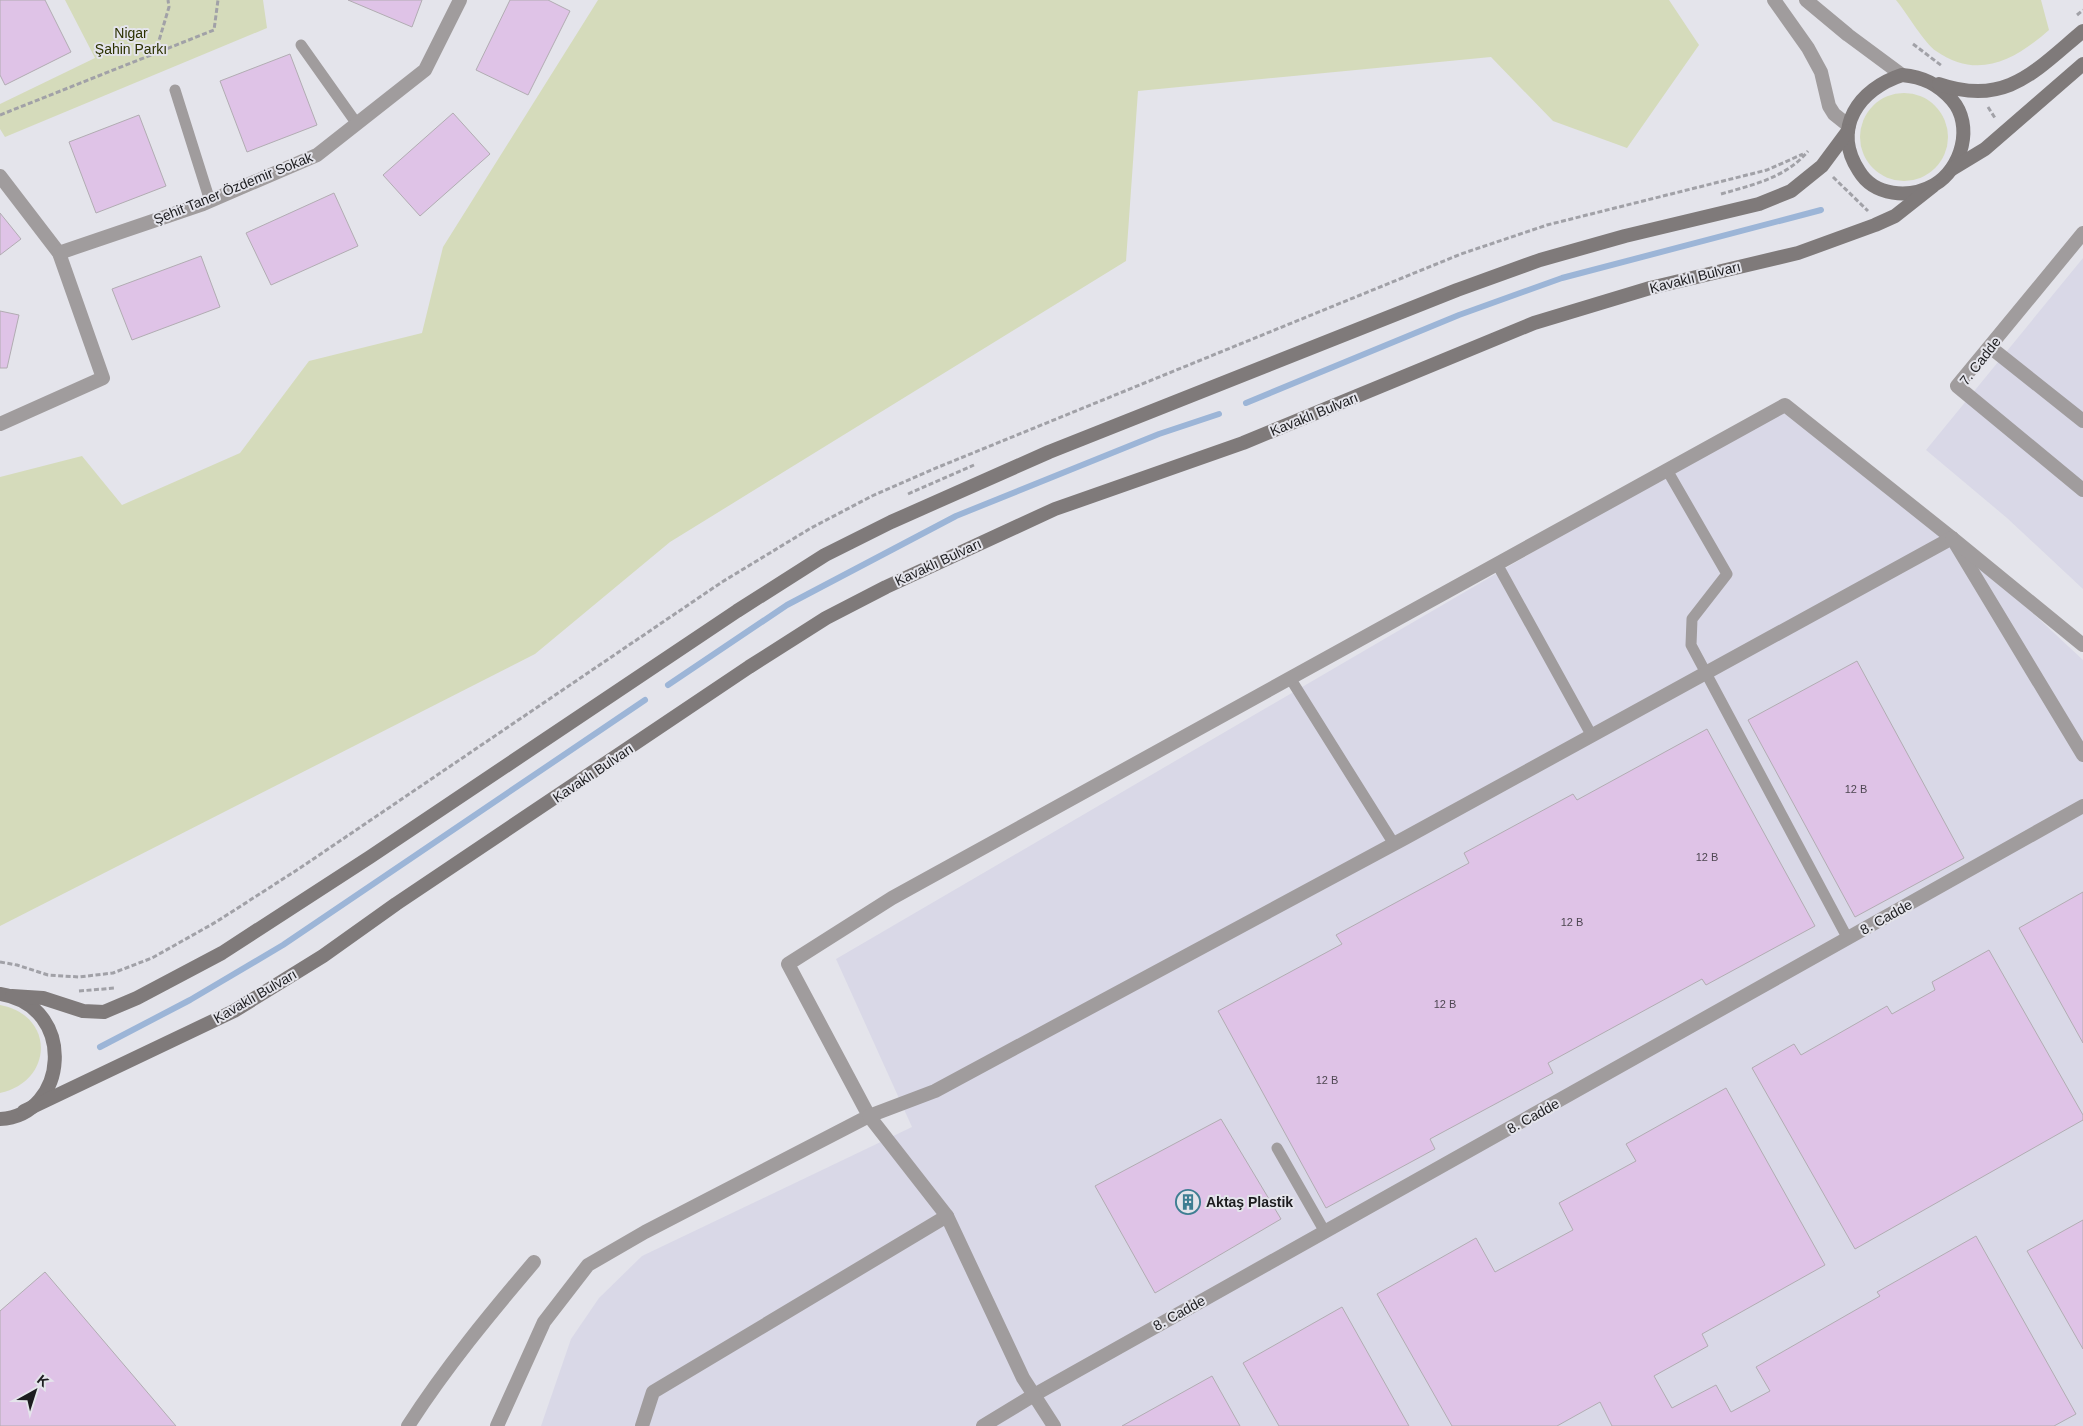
<svg xmlns="http://www.w3.org/2000/svg" width="2083" height="1426" font-family="Helvetica,sans-serif">
  <style>
    .built { fill: #d9d8e7 }
    .green { fill: #d5dbbb }
    .lines { fill: none; stroke-linecap: round; stroke-linejoin: round }
    .stream { stroke: #9cb5d7; stroke-width: 6 }
    .building { fill: #dfc3e7; stroke: #b1acb2 }
    .path { stroke: #a1a1a7; stroke-width: 3; stroke-dasharray: 5 2.5; stroke-linecap: butt }
    .service { stroke: #a09c9d; stroke-width: 11 }
    .minor { stroke: #a09c9d; stroke-width: 14 }
    .tertiary { stroke: #a09c9d; stroke-width: 14 }
    .secondary { stroke: #7f7a7a; stroke-width: 14 }
    .labels { text-anchor: middle; stroke-width: 4; stroke-linejoin: round; paint-order: stroke }
    .number-label { font-size: 11px; fill: #4d4651 }
    .park-label { font-size: 14px; fill: #2c3200; stroke: #e4e4eb }
    .street-label { font-size: 14px; fill: #1c1c1f; stroke: #e4e4eb }
    .poi-label { font-size: 14px; font-weight: bold; fill: #1c1c1f; stroke: #e4e4eb; text-anchor: start }
  </style>
  <rect width="100%" height="100%" fill="#e4e4eb"/>
  <!-- built -->
  <g class="built">
    <path d="M2083 258V589L2007 518 1926 450Z"/>
    <path d="M1785 405 1952 538 2083 660V1426H541L571 1339 599 1298 642 1256 912 1127 836 959Z"/>
  </g>
  <!-- green -->
  <g class="green">
    <path d="M65 0H263L267 28 5 137 0 129V104L95 58Z"/>
    <path d="M598 0H1669L1699 45 1627 148 1553 121 1491 57 1138 91 1126 261 670 542 535 654 0 926V477L82 456 122 505 240 453 309 361 422 333 443 247Z"/>
    <path d="M1896 0H2041L2049 30C2016 59 1979 81 1936 51 1925 44 1906 12 1896 0Z"/>
    <circle cx="1904" cy="137" r="44"/>
    <path d="M0 1005C55 1015 54 1081 0 1093Z"/>
  </g>
  <g class="lines">
    <!-- stream -->
    <g class="stream">
      <path d="M1246 403 1459 315 1562 278 1821 210"/>
      <path d="M668 685 787 605 956 516 1159 434 1219 414"/>
      <path d="M100 1047 190 1000 283 945 645 700"/>
    </g>
  </g>
  <!-- building -->
  <g class="building">
    <path d="M0 0H45L71 52 5 85 0 75Z"/>
    <path d="M348 0H422L412 27Z"/>
    <path d="M510 0H548L570 11 528 95 476 70Z"/>
    <path d="M290 54 317 125 247 152 220 81Z"/>
    <path d="M453 113 490 154 420 216 383 175Z"/>
    <path d="M139 115 166 186 96 213 69 142Z"/>
    <path d="M334 193 358 246 271 285 246 233Z"/>
    <path d="M0 213 21 239 0 255Z"/>
    <path d="M201 256 220 307 132 340 112 289Z"/>
    <path d="M0 311 19 315 7 368H0Z"/>
    <path d="M1857 661 1964 858 1855 917 1748 720Z"/>
    <path d="M1707 729 1815 926 1706 985 1702 979 1548 1063 1553 1073 1430 1139 1435 1149 1326 1208 1218 1011 1342 944 1336 935 1469 863 1464 853 1573 794 1577 800Z"/>
    <path d="M2083 892V1043L2019 928Z"/>
    <path d="M1989 950 2083 1115V1120L1855 1249 1752 1068 1794 1044 1801 1055 1887 1006 1892 1014 1935 990 1932 982Z"/>
    <path d="M1726 1088 1825 1265 1702 1334 1708 1346 1654 1376 1672 1408 1716 1385 1731 1412 1770 1391 1756 1367 1880 1296 1877 1292 1976 1236 2076 1414 2054 1426H1612L1600 1402 1557 1426H1452L1377 1294 1476 1238 1495 1272 1573 1230 1559 1203 1636 1161 1626 1144Z"/>
    <path d="M1221 1119 1281 1219 1155 1293 1095 1186Z"/>
    <path d="M2083 1220V1349L2027 1251Z"/>
    <path d="M45 1272 176 1426H0V1311Z"/>
    <path d="M1342 1307 1409 1426H1279L1243 1363Z"/>
    <path d="M1212 1376 1240 1426H1122Z"/>
  </g>
  <g class="lines">
    <!-- path -->
    <g class="path">
      <path d="M2077 15 2083 10"/>
      <path d="M1913 44 1942 66"/>
      <path d="M155 54 169 7 168 0"/>
      <path d="M1988 107 1995 118"/>
      <path d="M0 115 214 30 218 0"/>
      <path d="M1833 177 1868 211"/>
      <path d="M1721 194C1752 185 1786 178 1808 151"/>
      <path d="M908 494 974 465"/>
      <path d="M0 962 17 965 48 975 79 977 113 973 152 958 216 922 300 868 722 582 811 528 872 496 936 468 1461 254 1547 225 1767 170 1803 154"/>
      <path d="M79 991 115 988"/>
    </g>
    <!-- service -->
    <g class="service">
      <path d="M301 45 357 124"/>
      <path d="M175 90 210 201"/>
      <path d="M1667 470 1727 574 1692 619 1691 645 1848 939"/>
      <path d="M1497 564 1592 736"/>
      <path d="M1290 678 1394 844"/>
      <path d="M1277 1148 1325 1232"/>
    </g>
    <!-- minor -->
    <g class="minor">
      <path d="M0 176 59 253 103 378 0 424"/>
      <path d="M59 253 203 204 317 155 425 70 460 0"/>
      <path d="M408 1426C446 1367 489 1315 534 1262"/>
      <path d="M497 1426 544 1322 588 1265 645 1232 869 1116 788 964 892 898 1785 405 1952 538 2083 755"/>
      <path d="M642 1426 653 1392 947 1216"/>
      <path d="M983 1426 1034 1395 2083 806"/>
      <path d="M1054 1426 1023 1378 947 1216 869 1116 935 1091 1405 838 1952 538"/>
    </g>
    <!-- tertiary -->
    <g class="tertiary">
      <path d="M1774 0 1808 48 1821 72 1829 106 1834 114 1849 126"/>
      <path d="M1806 0 1848 35 1902 75"/>
      <path d="M2083 233 1957 386 2083 490"/>
      <path d="M1990 347 2083 421"/>
      <path d="M1952 538 2083 645"/>
    </g>
    <!-- secondary -->
    <g class="secondary">
      <path d="M1902 75C1923 77 1938 84 1952 100 1974 125 1962 169 1934 185 1909 199 1874 196 1859 171 1831 128 1859 89 1902 75Z"/>
      <path d="M1939 84C2006 107 2035 71 2083 31"/>
      <path d="M1952 169 1985 149 2083 64"/>
      <path d="M0 994C78 1006 68 1116 0 1119"/>
      <path d="M12 996 43 998 83 1011 104 1012 137 998 222 953 370 857 737 611 825 555 891 522 1049 452 1457 290 1540 260 1625 236 1759 204 1791 191 1822 166 1848 131"/>
      <path d="M24 1111 234 1011 323 956 396 904 749 667 826 618 886 587 1055 509 1243 443 1534 323 1650 288 1798 253 1875 225 1895 216 1933 186"/>
    </g>
  </g>
  <!-- icons -->
  <defs>
    <symbol id="building-ring" viewBox="-11 -11 22 22"><circle r="9.5" fill="#e4e4eb" stroke="#3e7e92" stroke-width="1.5"/><path d="M-4-6H4V6H1V3H-1V6H-4ZM-2.5-4.3h1.7v1.8h-1.7ZM.8-4.3h1.7v1.8H.8ZM-2.5-1h1.7V.8h-1.7ZM.8-1h1.7V.8H.8Z" fill="#3e7e92"/></symbol>
  </defs>
  <g fill-rule="evenodd">
    <use href="#building-ring" x="1174" y="1188" width="28" height="28"/>
  </g>
  <g class="labels">
    <!-- number labels -->
    <g class="number-label">
      <text x="1856" y="793">12 B</text>
      <text x="1707" y="861">12 B</text>
      <text x="1572" y="926">12 B</text>
      <text x="1445" y="1008">12 B</text>
      <text x="1327" y="1084">12 B</text>
    </g>
    <!-- park labels -->
    <g class="park-label">
      <text x="131" y="38">Nigar<tspan x="131" dy="16">Şahin Parkı</tspan></text>
    </g>
    <!-- street labels -->
    <g class="street-label">
      <text transform="translate(233 188) rotate(-22)" y="5">Şehit Taner Özdemir Sokak</text>
      <text transform="translate(1695 277) rotate(-14)" y="5">Kavaklı Bulvarı</text>
      <text transform="translate(1980 361) rotate(-52)" y="5">7. Cadde</text>
      <text transform="translate(1314 414) rotate(-22)" y="5">Kavaklı Bulvarı</text>
      <text transform="translate(938 562) rotate(-25)" y="5">Kavaklı Bulvarı</text>
      <text transform="translate(593 773) rotate(-34)" y="5">Kavaklı Bulvarı</text>
      <text transform="translate(1886 917) rotate(-29)" y="5">8. Cadde</text>
      <text transform="translate(255 996) rotate(-30)" y="5">Kavaklı Bulvarı</text>
      <text transform="translate(1533 1116) rotate(-29)" y="5">8. Cadde</text>
      <text transform="translate(1179 1313) rotate(-29)" y="5">8. Cadde</text>
    </g>
    <!-- poi labels -->
    <g class="poi-label">
      <text x="1206" y="1207">Aktaş Plastik</text>
    </g>
  </g>
  <!-- north arrow -->
  <g transform="translate(35 1391) rotate(39)" stroke="#e4e4eb" stroke-width="4" paint-order="stroke">
  <path d="M0-4L9 19L0 12L-9 19Z" fill="#1c1c1f"/>
  <text y="-8" font-size="14" font-weight="bold" text-anchor="middle" fill="#1c1c1f">K</text>
  </g>
</svg>
